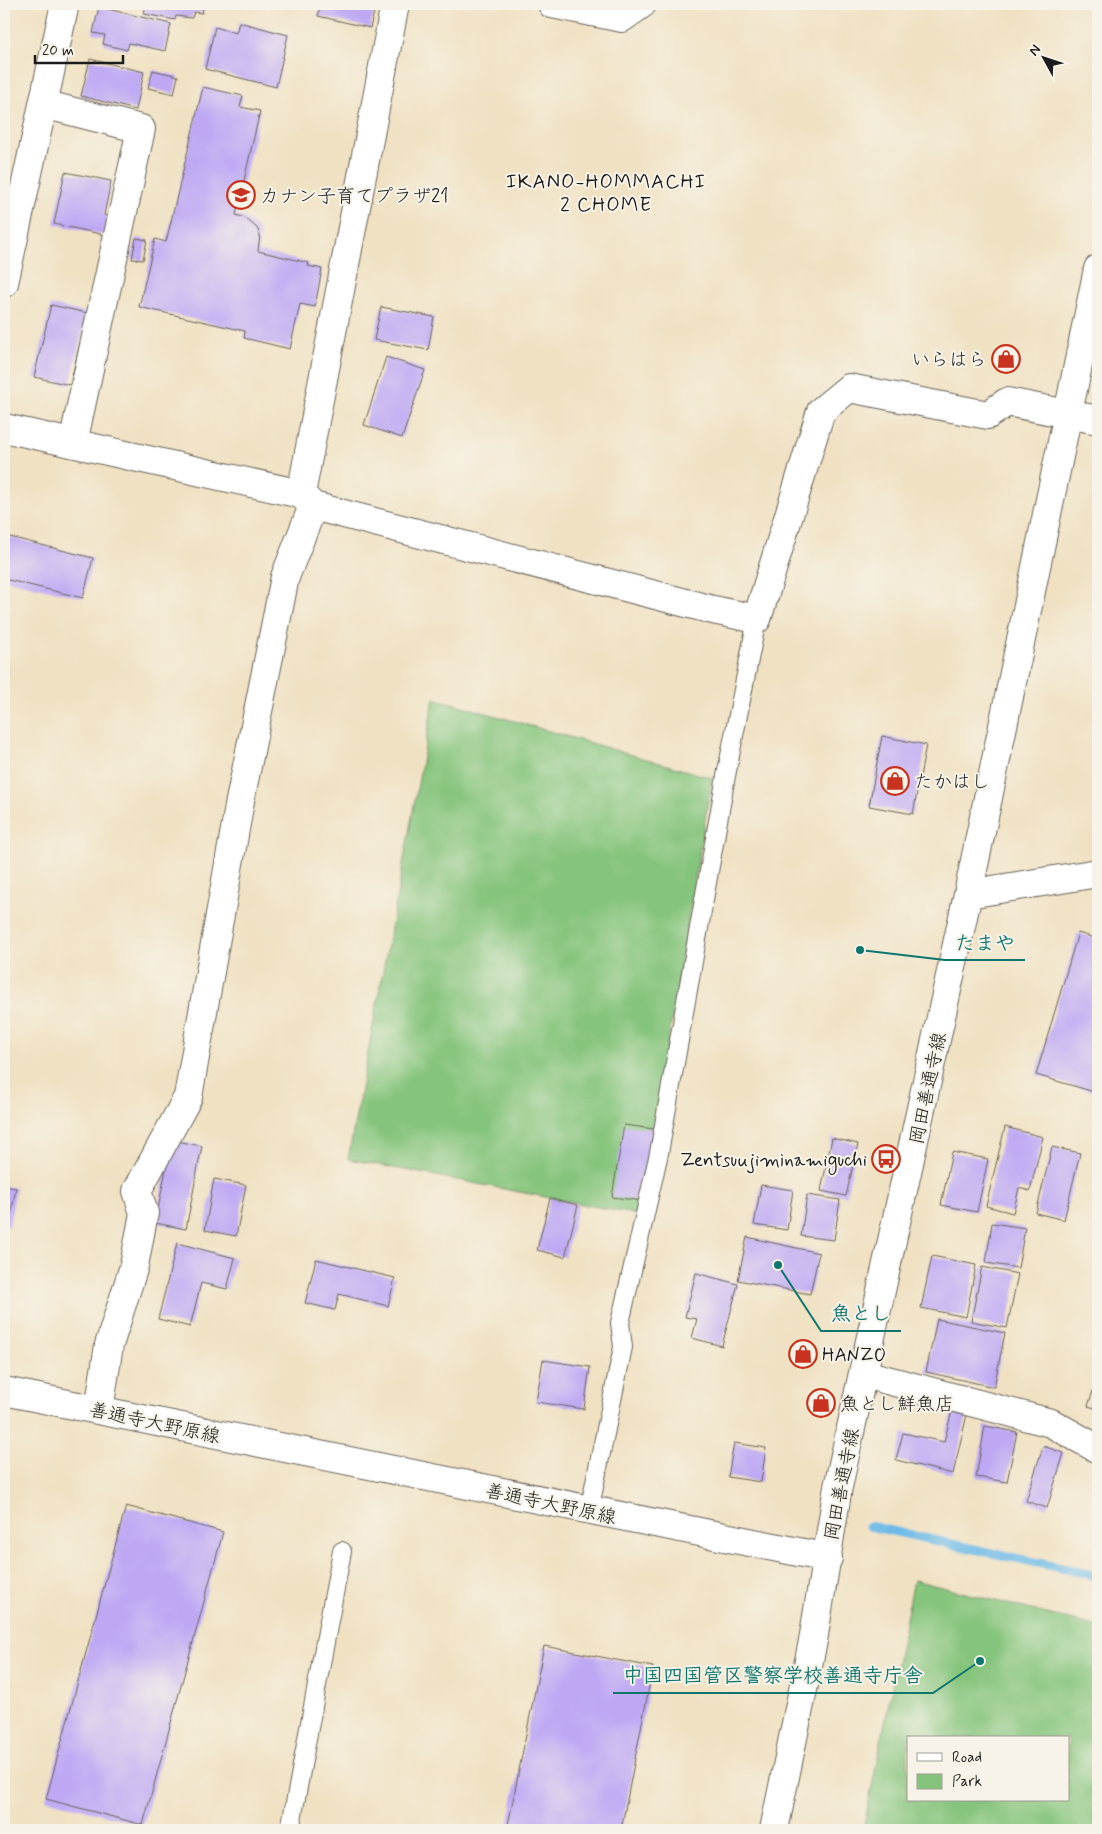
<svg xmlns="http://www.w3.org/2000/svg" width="1102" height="1834" font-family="Mynerve,'Klee One',sans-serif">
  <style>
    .green { fill: #85c47c; stroke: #50704c; fill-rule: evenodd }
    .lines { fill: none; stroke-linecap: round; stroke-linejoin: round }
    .stream { stroke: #6cbae7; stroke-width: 9 }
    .building { fill: #bea8f4 }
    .lane-casing { stroke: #666156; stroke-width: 20 }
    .street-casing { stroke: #666156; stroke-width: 30 }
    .secondary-casing { stroke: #666156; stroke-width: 30 }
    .primary-casing { stroke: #666156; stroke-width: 30 }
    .lane { stroke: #fff; stroke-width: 18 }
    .street { stroke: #fff; stroke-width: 28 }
    .secondary { stroke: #fff; stroke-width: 28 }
    .primary { stroke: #fff; stroke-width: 28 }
    .labels { text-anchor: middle; stroke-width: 4; stroke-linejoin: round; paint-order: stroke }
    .poi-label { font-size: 19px; fill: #1c1c1c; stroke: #f7f3e8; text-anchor: start }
    .street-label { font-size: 19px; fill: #1c1c1c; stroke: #f7f3e8 }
    .neighbourhood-label { font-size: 20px; letter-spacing: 1px; fill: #1c1c1c; stroke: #f7f3e8 }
    .leader { fill: none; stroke: #0f766e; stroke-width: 2 }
    .callout-dot { fill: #0f766e; stroke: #f7f3e8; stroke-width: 2 }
    .callout-label { font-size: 20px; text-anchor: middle; font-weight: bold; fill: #0f766e; stroke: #f7f3e8; stroke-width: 4; stroke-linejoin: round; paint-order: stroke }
  </style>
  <rect width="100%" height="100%" fill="#f7f3e8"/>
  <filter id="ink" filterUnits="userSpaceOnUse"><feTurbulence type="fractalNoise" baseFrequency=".02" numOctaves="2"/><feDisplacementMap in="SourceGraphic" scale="10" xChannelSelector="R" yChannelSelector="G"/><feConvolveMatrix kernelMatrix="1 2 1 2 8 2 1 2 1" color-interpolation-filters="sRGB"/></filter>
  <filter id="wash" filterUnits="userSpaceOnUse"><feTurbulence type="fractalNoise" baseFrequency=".0096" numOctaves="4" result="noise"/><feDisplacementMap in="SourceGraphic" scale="20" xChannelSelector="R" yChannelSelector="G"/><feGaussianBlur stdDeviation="1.12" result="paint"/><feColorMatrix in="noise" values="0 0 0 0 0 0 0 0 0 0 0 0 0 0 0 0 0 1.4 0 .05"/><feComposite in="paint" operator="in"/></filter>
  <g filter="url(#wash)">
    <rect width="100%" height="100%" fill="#f0e1c2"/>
    <!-- green -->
    <g class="green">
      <path d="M434 698 712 778 639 1215 348 1159Z"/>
      <path d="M914 1580 1098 1627V1830H863ZM908 1738H1068V1800H908Z"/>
    </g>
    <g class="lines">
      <!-- stream -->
      <path class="stream" d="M869 1526 1098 1576"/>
    </g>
    <g id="blocks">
      <!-- building -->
      <g class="building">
        <path d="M146 4H204L202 13 194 12 192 18 176 16 175 20 144 14Z"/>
        <path d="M321 4H376L370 28 318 16Z"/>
        <path d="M99 7 171 24 165 51 129 43 127 50 103 44 105 35 93 33Z"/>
        <path d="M239 22 288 35 276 87 205 69 215 27 236 33Z"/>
        <path d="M90 59 144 72 136 110 81 96Z"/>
        <path d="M153 70 178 76 174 94 148 88Z"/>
        <path d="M203 87 243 96 240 107 260 111 236 215 245 218 257 228 260 235 258 251 309 263 308 266 322 269 315 307 300 304 290 349 244 338 245 331 139 307 155 239 166 242Z"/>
        <path d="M65 172 111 181 104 215 109 216 105 235 54 224Z"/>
        <path d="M136 238 147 240 143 260 132 259Z"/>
        <path d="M51 305 87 313 70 385 34 377Z"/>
        <path d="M381 307 434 317 428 350 374 340Z"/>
        <path d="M386 357 425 370 402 438 364 425Z"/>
        <path d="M6 536 93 558 83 598 4 579V544Z"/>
        <path d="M4 670 8 671 5 689H4Z"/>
        <path d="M882 736 926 745 913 814 869 806Z"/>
        <path d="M1078 933 1098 939V1093L1036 1075Z"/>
        <path d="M624 1125 654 1129 643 1201 612 1197Z"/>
        <path d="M1005 1127 1043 1137 1030 1191 1019 1188 1013 1213 986 1206Z"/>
        <path d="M832 1138 858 1144 846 1196 821 1191Z"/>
        <path d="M172 1140 202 1146 186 1229 155 1223Z"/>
        <path d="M1052 1147 1080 1153 1064 1220 1036 1213Z"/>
        <path d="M952 1152 988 1159 977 1212 941 1205Z"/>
        <path d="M214 1179 246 1185 236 1236 205 1230Z"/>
        <path d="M761 1185 793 1190 787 1230 754 1225Z"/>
        <path d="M4 1186 16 1188 9 1226 4 1225Z"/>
        <path d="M807 1195 840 1200 834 1240 801 1236Z"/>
        <path d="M550 1198 578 1205 565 1257 537 1250Z"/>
        <path d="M992 1223 1025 1228 1018 1268 986 1263Z"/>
        <path d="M747 1237 819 1253 810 1294 738 1280Z"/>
        <path d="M177 1243 235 1258 227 1289 201 1283 190 1327 158 1319Z"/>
        <path d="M932 1256 976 1265 966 1317 921 1308Z"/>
        <path d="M316 1259 395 1278 388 1306 339 1294 335 1310 305 1303Z"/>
        <path d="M982 1267 1018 1274 1007 1328 971 1321Z"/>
        <path d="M696 1273 738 1284 722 1346 692 1338 697 1319 685 1317Z"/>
        <path d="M937 1319 1005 1333 994 1387 926 1372Z"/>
        <path d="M543 1360 590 1367 584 1409 536 1402Z"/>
        <path d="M1098 1376V1409L1088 1406Z"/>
        <path d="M953 1407 968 1410 953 1474 896 1460 903 1433 944 1442Z"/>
        <path d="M985 1426 1017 1432 1007 1482 976 1477Z"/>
        <path d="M734 1443 766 1448 761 1482 728 1477Z"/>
        <path d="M1043 1446 1064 1453 1047 1508 1026 1501Z"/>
        <path d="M126 1506 223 1532 143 1825 46 1799Z"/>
        <path d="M544 1646 653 1667 621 1830H507Z"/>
      </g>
    </g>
  </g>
  <g filter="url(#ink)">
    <use href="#blocks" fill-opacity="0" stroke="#666156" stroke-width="1"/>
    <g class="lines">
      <defs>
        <g id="lane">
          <path d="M589 1511 623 1347 620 1323 659 1153 726 776 757 619"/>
          <path d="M290 1830 342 1551"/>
        </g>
        <g id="street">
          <path d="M552 4 622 18 642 4"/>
          <path d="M43 104 141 129 73 443"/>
          <path d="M4 428 301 494 395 4"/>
          <path d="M301 494 313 506 713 610 757 619 821 411 849 388 988 415 1007 402 1098 420"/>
          <path d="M864 1374 1051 1423 1098 1449"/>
          <path d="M99 1410 109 1345 134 1266 144 1213 137 1191 188 1097 240 801 285 577 313 506"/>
        </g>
        <g id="secondary">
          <path d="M4 283 65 4"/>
          <path d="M968 894 1098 269"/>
        </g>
        <g id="primary">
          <path d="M4 1391 828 1558"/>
          <path d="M774 1830 813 1641 838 1487 968 894 1098 873"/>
        </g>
      </defs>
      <!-- lane casing -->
      <use href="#lane" class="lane-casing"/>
      <!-- street casing -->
      <use href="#street" class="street-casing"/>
      <!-- secondary casing -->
      <use href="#secondary" class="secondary-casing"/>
      <!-- primary casing -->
      <use href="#primary" class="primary-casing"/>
      <!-- lane -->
      <use href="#lane" class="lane"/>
      <!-- street -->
      <use href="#street" class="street"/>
      <!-- secondary -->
      <use href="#secondary" class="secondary"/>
      <!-- primary -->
      <use href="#primary" class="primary"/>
    </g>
  </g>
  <!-- icons -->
  <defs>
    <symbol id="school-ring" viewBox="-11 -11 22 22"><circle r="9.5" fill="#f7f3e8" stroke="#c8321e" stroke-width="1.5"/><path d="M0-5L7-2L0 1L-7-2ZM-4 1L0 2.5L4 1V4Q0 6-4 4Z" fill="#c8321e"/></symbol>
    <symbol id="shop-ring" viewBox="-11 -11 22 22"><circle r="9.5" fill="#f7f3e8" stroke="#c8321e" stroke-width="1.5"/><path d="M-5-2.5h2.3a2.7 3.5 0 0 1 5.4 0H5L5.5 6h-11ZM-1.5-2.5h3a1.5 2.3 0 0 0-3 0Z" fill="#c8321e"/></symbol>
    <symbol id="bus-ring" viewBox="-11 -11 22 22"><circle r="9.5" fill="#f7f3e8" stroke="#c8321e" stroke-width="1.5"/><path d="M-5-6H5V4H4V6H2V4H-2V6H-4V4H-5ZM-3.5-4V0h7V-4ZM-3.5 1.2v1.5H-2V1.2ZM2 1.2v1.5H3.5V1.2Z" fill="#c8321e"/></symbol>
  </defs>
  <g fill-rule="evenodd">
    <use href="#school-ring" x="225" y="179" width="32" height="32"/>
    <use href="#shop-ring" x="990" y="343" width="32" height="32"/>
    <use href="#shop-ring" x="879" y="765" width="32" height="32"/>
    <use href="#bus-ring" x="870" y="1143" width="32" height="32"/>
    <use href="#shop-ring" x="787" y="1338" width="32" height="32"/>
    <use href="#shop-ring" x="805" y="1387" width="32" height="32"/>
  </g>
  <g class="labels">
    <!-- poi labels -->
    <g class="poi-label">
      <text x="260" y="202">カナン子育てプラザ21</text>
      <text x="987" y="366" text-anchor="end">いらはら</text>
      <text x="914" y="788">たかはし</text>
      <text x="867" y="1166" text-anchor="end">Zentsuujiminamiguchi</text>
      <text x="822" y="1361">HANZO</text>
      <text x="840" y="1410">魚とし鮮魚店</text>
    </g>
    <!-- street labels -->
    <g class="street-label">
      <text transform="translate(927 1088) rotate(-78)" y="7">岡田善通寺線</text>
      <text transform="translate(155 1422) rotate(12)" y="7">善通寺大野原線</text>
      <text transform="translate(841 1484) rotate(-79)" y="7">岡田善通寺線</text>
      <text transform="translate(551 1503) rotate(12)" y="7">善通寺大野原線</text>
    </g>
    <!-- neighbourhood labels -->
    <g class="neighbourhood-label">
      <text x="606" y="188">IKANO-HOMMACHI<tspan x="606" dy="23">2 CHOME</tspan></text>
    </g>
  </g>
  <!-- callouts -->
  <path class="leader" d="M860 950L945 960H1025M778 1265L821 1331H901M980 1661L933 1693H613"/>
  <g class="callout-dot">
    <circle cx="860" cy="950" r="5"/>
    <circle cx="778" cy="1265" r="5"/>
    <circle cx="980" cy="1661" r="5"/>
  </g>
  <g class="callout-label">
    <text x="985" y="950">たまや</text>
    <text x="861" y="1320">魚とし</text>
    <text x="773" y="1682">中国四国管区警察学校善通寺庁舎</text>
  </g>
  <!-- margin -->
  <rect width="1102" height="1834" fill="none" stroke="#f7f3e8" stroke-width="20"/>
  <!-- legend -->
  <rect x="907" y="1736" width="162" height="65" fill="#f7f3e8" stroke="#9f9d96"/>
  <rect x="917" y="1753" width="25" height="8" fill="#ffffff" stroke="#9f9d96"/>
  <text x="952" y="1762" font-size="15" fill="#1c1c1c">Road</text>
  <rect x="917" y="1774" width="25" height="15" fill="#85c47c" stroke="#9f9d96"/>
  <text x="952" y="1786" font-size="15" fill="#1c1c1c">Park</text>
  <!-- north arrow -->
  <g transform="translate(1044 58) rotate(310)" stroke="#f7f3e8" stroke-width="4" paint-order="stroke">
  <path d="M0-4L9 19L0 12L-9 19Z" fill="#1c1c1c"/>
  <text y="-8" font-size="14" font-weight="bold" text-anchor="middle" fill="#1c1c1c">N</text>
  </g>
  <!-- scale -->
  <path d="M35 55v8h88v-8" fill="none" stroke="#1c1c1c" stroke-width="2.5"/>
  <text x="42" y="55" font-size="15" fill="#1c1c1c" stroke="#f7f3e8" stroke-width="4" paint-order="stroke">20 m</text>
</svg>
